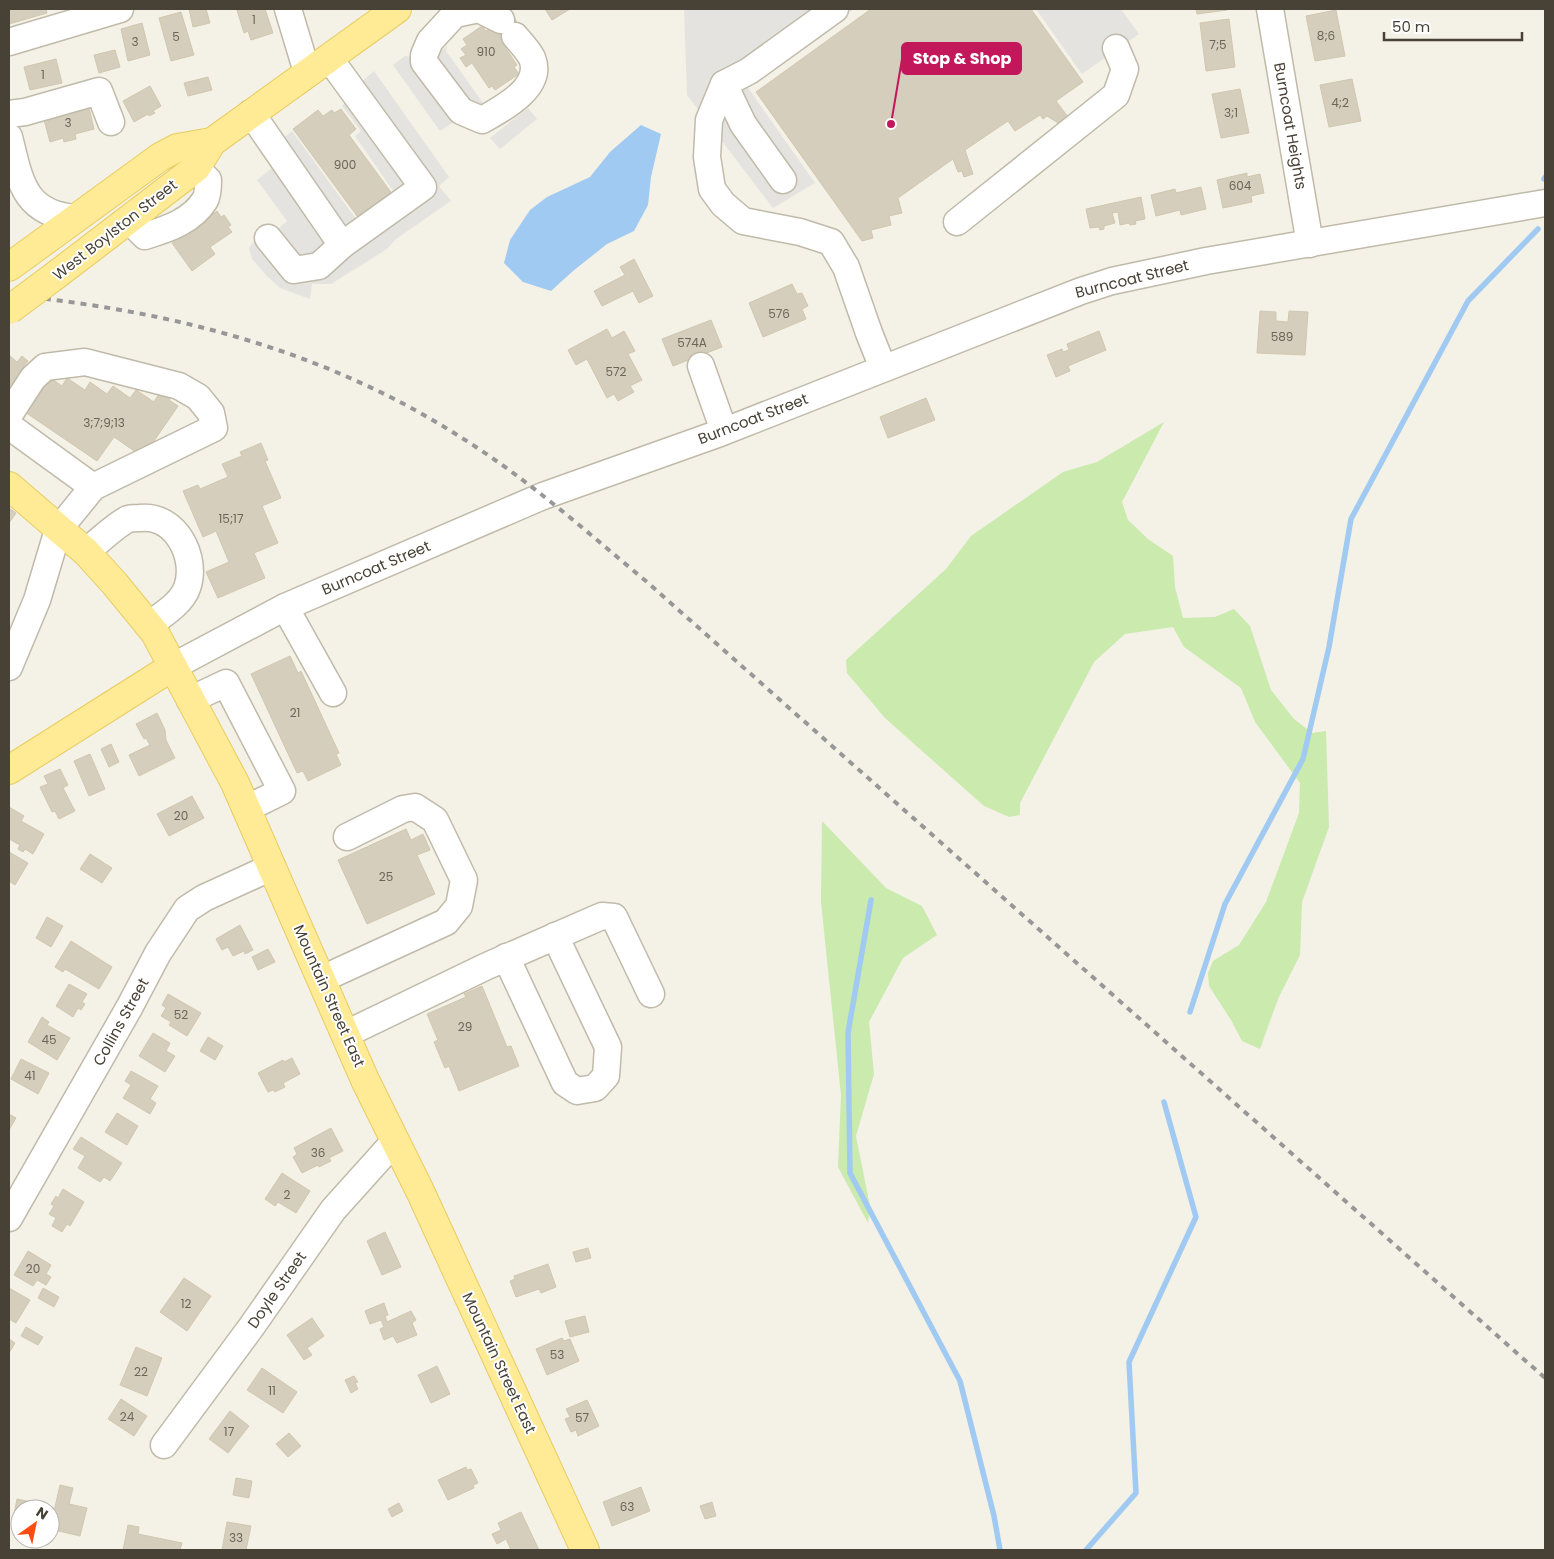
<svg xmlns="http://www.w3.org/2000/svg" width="1554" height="1559" font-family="Poppins,sans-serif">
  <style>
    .green { fill: #caeaae }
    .parking { fill: #e5e3df }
    .water { fill: #a1caf3 }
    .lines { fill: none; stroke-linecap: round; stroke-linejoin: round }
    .stream { stroke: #a1caf3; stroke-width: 5.5 }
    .building { fill: #d6cebc; stroke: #d1c7af }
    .minor-casing { stroke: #c0baa9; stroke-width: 29 }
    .major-casing { stroke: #e8cc61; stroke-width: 30 }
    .minor { stroke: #fff; stroke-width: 26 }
    .major { stroke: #ffea95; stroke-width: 28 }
    .rail { stroke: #979797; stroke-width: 4; stroke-dasharray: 6 6; stroke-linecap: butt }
    .major-bridge-casing { stroke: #e8cc61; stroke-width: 30; stroke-linecap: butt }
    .major-bridge { stroke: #ffea95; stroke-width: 28 }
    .labels { text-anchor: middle; stroke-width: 4; stroke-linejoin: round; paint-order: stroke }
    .number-label { font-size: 12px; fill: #6c6558 }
    .street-label { font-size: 15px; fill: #484236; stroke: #fff }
    .leader { fill: none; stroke: #c2185b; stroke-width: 2 }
    .callout-dot { fill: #c2185b; stroke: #fff; stroke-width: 2 }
    .callout { fill: #c2185b; stroke: #c2185b; stroke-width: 2 }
    .callout-label { font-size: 16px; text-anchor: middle; font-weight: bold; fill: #fff }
  </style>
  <rect width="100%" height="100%" fill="#f4f1e7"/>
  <!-- green -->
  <g class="green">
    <path d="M1164 422 1122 502 1128 520 1148 539 1173 556 1175 587 1183 618 1215 617 1234 609 1250 626 1271 690 1294 719 1312 733 1326 731 1329 827 1302 902 1300 955 1278 999 1260 1049 1242 1041 1231 1020 1209 986 1208 973 1213 961 1239 945 1266 902 1299 813 1300 783 1255 722 1241 688 1184 647 1173 627 1125 634 1094 662 1020 803V815L1009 817 984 806 885 718 847 673 846 660 946 569 971 536 1063 472 1097 462Z"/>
    <path d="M822 821 886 888 922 906 937 935 903 958 869 1022 874 1074 856 1136 870 1206 868 1223 838 1167 841 1095 821 902Z"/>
  </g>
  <!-- parking -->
  <g class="parking">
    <path d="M684 9H854L746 85 815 183 773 208 687 95Z"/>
    <path d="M1036 9H1121L1139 34 1082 74Z"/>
    <path d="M447 46 446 51 483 103 440 131 393 65 405 56 432 59Z"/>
    <path d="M374 71 449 177 439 186 451 201 396 239 387 249 331 284H312L310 299 280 288 267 276 252 259 249 248 268 223 275 231 287 221 257 180 272 168 282 139 292 131 359 223 396 195 355 136 361 131 342 106 359 84Z"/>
    <path d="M528 108 537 119 500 149 490 138Z"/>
  </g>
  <!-- water -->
  <path class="water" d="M641 125 661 134 651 177 648 205 634 231 607 244 573 271 551 291 523 282 504 263 510 240 530 210 547 197 590 177 610 152Z"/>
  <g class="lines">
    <!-- stream -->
    <g class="stream">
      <path d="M1544 179 1545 177"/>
      <path d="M871 900 848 1033 850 1173 960 1381 994 1516 1000 1550"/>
      <path d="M1190 1012 1225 904 1303 759 1329 647 1351 519 1468 301 1538 229"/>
      <path d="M1086 1550 1136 1493 1129 1362 1196 1217 1164 1102"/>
    </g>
  </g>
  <!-- building -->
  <g class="building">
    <path d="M9 9H46L47 13 9 24Z"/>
    <path d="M189 9H206L210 23 193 27Z"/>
    <path d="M240 9H265L273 33 251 40 248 31 244 33 237 10Z"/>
    <path d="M545 9H570L552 20Z"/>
    <path d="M871 9H1031L1083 82 1056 101 1071 121 1063 126 1047 116 1043 119 1040 115 1015 131 1008 121 965 150 973 174 964 177 962 171 958 172 953 159 898 198 902 213 889 216 891 225 871 230 873 238 862 241 756 92Z"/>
    <path d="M1196 9H1227V10L1197 14Z"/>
    <path d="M1336 10 1345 56 1315 61 1306 16Z"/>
    <path d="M181 12 194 55 171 61 159 18Z"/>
    <path d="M508 16H513L520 27V32L503 44 517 65 514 67 519 74 495 90 492 86 489 88 472 63 466 67 460 58 466 55 461 49 467 45 463 39 482 26 486 31Z"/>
    <path d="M1229 19 1235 67 1206 71 1200 23Z"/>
    <path d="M142 23 150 55 128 61 121 29Z"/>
    <path d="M115 50 120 67 99 73 94 55Z"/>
    <path d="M56 59 62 83 30 90 24 67Z"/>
    <path d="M208 77 212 90 188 96 184 83Z"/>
    <path d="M1352 79 1361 121 1329 127 1320 85Z"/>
    <path d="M150 86 161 106 153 111 155 113 149 116 148 114 134 122 123 101Z"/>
    <path d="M1240 89 1249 133 1221 138 1212 94Z"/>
    <path d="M88 104 94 129 75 134 76 139 64 142 63 138 50 142 43 116Z"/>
    <path d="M341 109 356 129 349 135 393 195 360 220 293 129 318 110 323 116 332 110 334 113Z"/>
    <path d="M1247 173V177L1260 174 1264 193 1251 196 1252 202 1223 208 1217 180Z"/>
    <path d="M1201 187 1206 209 1181 215 1180 210 1156 216 1151 195 1175 189 1176 193Z"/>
    <path d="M1141 197 1145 219 1135 221 1136 224 1130 225 1129 223 1120 225 1118 212 1112 213 1115 223 1104 226V229L1100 230 1099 227 1090 228 1086 209Z"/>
    <path d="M217 211 221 217 224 215 231 225 228 227 232 232 210 247 215 254 192 271 172 243Z"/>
    <path d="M634 259 653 296 639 303 633 291 602 306 594 291 625 275 620 267Z"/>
    <path d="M792 284 797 294 802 293 808 306 802 309 806 319 763 337 749 303Z"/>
    <path d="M1260 311 1276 312V321L1288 322 1289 311 1308 312 1305 355 1257 353Z"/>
    <path d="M711 320 722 347 673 366 662 339Z"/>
    <path d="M607 329 612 338 624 331 635 351 628 354 642 380 630 386 634 392 618 401 614 394 607 398 587 359 576 365 568 350Z"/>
    <path d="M1099 331 1106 350 1068 366 1070 371 1056 377 1047 355 1062 349 1063 352 1069 350 1067 344Z"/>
    <path d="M9 355 17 362 22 356 28 361 23 367 28 372 9 394Z"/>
    <path d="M46 375 62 386 67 378 85 390 90 382 107 394 113 386 130 398 136 390 154 402 159 394 162 396 166 389 173 394 169 400 178 406 143 457 114 437 97 461 22 410Z"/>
    <path d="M926 398 935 420 888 438 880 417Z"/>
    <path d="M261 443 268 460 265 461 281 498 262 506 278 543 254 553 265 578 218 598 206 572 229 562 216 531 203 537 183 491 198 485 200 489 228 477 222 464 242 456 240 452Z"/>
    <path d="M9 508 16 513 9 523Z"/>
    <path d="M290 656 298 673 301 671 339 753 336 754 341 765 308 781 303 771 297 773 251 674Z"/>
    <path d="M157 713 165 730 166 740 175 758 139 776 129 755 150 745 146 738 144 739 136 724Z"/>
    <path d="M111 744 119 762 109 767 101 749Z"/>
    <path d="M90 754 105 789 89 796 74 761Z"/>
    <path d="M60 769 68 785 63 788 75 811 59 819 55 811 52 812 40 787 48 784 44 776Z"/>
    <path d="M192 796 204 818 169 836 157 814Z"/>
    <path d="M9 807 24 816 21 821 44 834 33 854 25 849 23 852 18 849 20 845 9 839Z"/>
    <path d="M406 829 411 840 423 834 430 850 417 855 435 894 367 924 338 860Z"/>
    <path d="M9 852 28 863 15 885 9 881Z"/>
    <path d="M90 854 112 868 102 883 80 869Z"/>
    <path d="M47 917 63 926 51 947 36 938Z"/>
    <path d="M240 925 253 950 245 954 244 951 233 956 228 947 222 950 216 939Z"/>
    <path d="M71 941 112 967 99 989 65 969 63 972 55 967Z"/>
    <path d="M268 949 275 962 258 970 252 957Z"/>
    <path d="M69 984 87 994 82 1002 85 1004 81 1010 78 1008 73 1017 56 1006Z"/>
    <path d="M482 986 507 1047 511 1046 519 1066 459 1091 449 1066 445 1068 434 1042 438 1040 427 1014 466 997 464 994Z"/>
    <path d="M168 994 201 1013 187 1036 169 1025 171 1022 161 1016 166 1008 162 1005Z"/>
    <path d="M42 1017 49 1022 47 1025 70 1038 57 1060 28 1042Z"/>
    <path d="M153 1033 170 1043 166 1051 175 1056 165 1072 139 1056Z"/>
    <path d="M208 1037 223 1046 215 1060 200 1051Z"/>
    <path d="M292 1058 300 1074 283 1083 285 1087 275 1092 273 1090 268 1092 258 1073 283 1060 284 1062Z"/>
    <path d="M21 1059 49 1073 38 1094 11 1079Z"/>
    <path d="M131 1071 158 1086 150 1099 156 1103 150 1114 123 1098 131 1085 125 1081Z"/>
    <path d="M117 1113 138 1126 127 1145 105 1132Z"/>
    <path d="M9 1114 16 1118 9 1130Z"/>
    <path d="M331 1128 343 1151 329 1158 331 1161 319 1167 318 1165 302 1173 293 1157 297 1154 294 1148Z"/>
    <path d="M81 1137 122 1163 110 1181 104 1177 100 1182 78 1168 85 1156 73 1149Z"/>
    <path d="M282 1173 310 1191 296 1213 278 1202 275 1206 265 1199Z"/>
    <path d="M63 1189 84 1202 70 1226 67 1224 62 1232 52 1226 56 1218 49 1214 54 1206 51 1204 56 1196 58 1198Z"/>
    <path d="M385 1232 401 1267 382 1275 367 1241Z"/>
    <path d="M588 1248 591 1258 576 1262 573 1252Z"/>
    <path d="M28 1251 51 1265 46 1274 51 1277 46 1285 37 1280 33 1286 14 1275Z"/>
    <path d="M548 1264 556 1287 541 1293 539 1289 516 1297 510 1281 515 1279 514 1276Z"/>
    <path d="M184 1278 211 1296 187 1331 160 1312Z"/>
    <path d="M9 1288 30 1300 16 1323 9 1319Z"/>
    <path d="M43 1288 59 1297 54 1307 38 1298Z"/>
    <path d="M384 1303 388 1315 385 1316 387 1322 411 1311 416 1320 412 1323 417 1335 397 1343 393 1336 384 1340 380 1329 384 1327 381 1320 370 1324 365 1311Z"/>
    <path d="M585 1316 589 1332 570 1337 565 1321Z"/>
    <path d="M312 1318 324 1336 307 1348 312 1355 304 1360 287 1335Z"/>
    <path d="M26 1327 43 1337 38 1345 21 1336Z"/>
    <path d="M562 1338 564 1341 570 1339 579 1361 547 1375 536 1349Z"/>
    <path d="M9 1339 15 1343 9 1353Z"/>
    <path d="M136 1347 162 1358 147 1396 120 1385Z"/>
    <path d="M437 1366 450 1394 431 1403 418 1375Z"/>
    <path d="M262 1368 297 1392 283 1413 247 1390Z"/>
    <path d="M354 1376 358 1382 355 1383 358 1389 351 1393 345 1380Z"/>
    <path d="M121 1399 147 1416 134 1436 108 1419Z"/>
    <path d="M587 1400 599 1426 578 1436 576 1430 571 1432 565 1419 570 1417 566 1409Z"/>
    <path d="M230 1411 249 1426 228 1453 209 1439Z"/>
    <path d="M289 1433 301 1446 288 1457 276 1444Z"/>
    <path d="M466 1467 467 1470 471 1469 478 1483 473 1485 474 1488 448 1500 438 1480Z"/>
    <path d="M236 1478 252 1481 249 1498 233 1495Z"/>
    <path d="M60 1485 73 1488 69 1504 87 1508 80 1536 50 1529Z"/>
    <path d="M641 1487 650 1511 612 1526 603 1502Z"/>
    <path d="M17 1499 42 1504 41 1509H20V1527L12 1525Z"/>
    <path d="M712 1502 716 1516 705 1519 700 1506Z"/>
    <path d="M399 1503 403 1511 392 1517 388 1509Z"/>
    <path d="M521 1512 539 1550H511L506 1539 497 1544 492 1534 501 1530 498 1523Z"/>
    <path d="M227 1522 251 1526 246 1550H222Z"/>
    <path d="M128 1525 139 1527 138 1534 182 1543 180 1550H123Z"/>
  </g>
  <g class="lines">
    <defs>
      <g id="minor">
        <path d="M288 9 307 72"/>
        <path d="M835 9 749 71 724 84 709 120 707 157 712 189 723 204 743 221 800 232 831 242 846 267 869 333 883 368"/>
        <path d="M1270 9 1310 244"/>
        <path d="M501 20 479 9 455 14 430 41 424 55V62L461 111 482 120C502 109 544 87 532 58 528 50 520 42 515 36"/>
        <path d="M9 42 120 9"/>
        <path d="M724 84 743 124 783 180"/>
        <path d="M251 113 342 245 423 187 329 58"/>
        <path d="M9 114 25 112 99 91 111 122"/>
        <path d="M9 137C20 180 23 214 76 218"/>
        <path d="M129 220 145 236C168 229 192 221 205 200 208 195 208 186 208 180L196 168"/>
        <path d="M957 222 1116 95 1125 69 1116 48"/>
        <path d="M268 238 294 270 319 266 342 245"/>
        <path d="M701 366 724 431"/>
        <path d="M9 415 33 378 45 367 85 362 179 386 198 397 211 413 214 428 93 487 58 530 37 600 9 667"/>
        <path d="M9 426 93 487"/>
        <path d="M86 552C95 544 119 523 128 519 132 518 137 518 140 518 176 514 198 558 187 588 181 604 162 615 149 625"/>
        <path d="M285 607 333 693"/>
        <path d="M172 667 285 607 543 496 720 433 1081 291 1112 281 1206 261 1545 203"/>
        <path d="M190 700 226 683 282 791 246 809"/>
        <path d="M506 957 565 1083 577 1091 595 1088 606 1076 608 1047 555 936"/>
        <path d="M322 979 446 922 459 906 464 880 435 820 415 807 403 809 347 837"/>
        <path d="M346 1034 487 966 602 916 614 917 651 994"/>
        <path d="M9 1218 129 1008 158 953 187 909 204 898 272 867"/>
        <path d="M164 1445 252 1326 333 1210 395 1141"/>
      </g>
      <g id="major">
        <path d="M9 267 160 157 177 148 212 142"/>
        <path d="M56 275 196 168 212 142 397 9"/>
        <path d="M9 486 86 552 115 584 155 633 235 783 365 1080 420 1191 585 1550"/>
        <path d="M9 770 172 667"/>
      </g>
    </defs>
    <!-- minor casing -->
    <use href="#minor" class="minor-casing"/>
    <!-- major casing -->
    <use href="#major" class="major-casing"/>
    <!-- minor -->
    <use href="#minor" class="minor"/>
    <!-- major -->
    <use href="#major" class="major"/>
    <!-- rail -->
    <path class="rail" d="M9 295C169 310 325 350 462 438 529 480 587 532 647 582L1545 1378"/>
    <defs>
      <path id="major-bridge" d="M9 310 56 275"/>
    </defs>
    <!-- major-bridge casing -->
    <use href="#major-bridge" class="major-bridge-casing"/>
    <!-- major-bridge -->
    <use href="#major-bridge" class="major-bridge"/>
  </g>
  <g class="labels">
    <!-- number labels -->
    <g class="number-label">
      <text x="254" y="24">1</text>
      <text x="1326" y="40">8;6</text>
      <text x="176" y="41">5</text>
      <text x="135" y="46">3</text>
      <text x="1218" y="49">7;5</text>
      <text x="486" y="56">910</text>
      <text x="43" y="79">1</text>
      <text x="1340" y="107">4;2</text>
      <text x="1231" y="117">3;1</text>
      <text x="68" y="127">3</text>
      <text x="345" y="169">900</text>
      <text x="1240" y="190">604</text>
      <text x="779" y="318">576</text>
      <text x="1282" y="341">589</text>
      <text x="692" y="347">574A</text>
      <text x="616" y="376">572</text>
      <text x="104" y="427">3;7;9;13</text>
      <text x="231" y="523">15;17</text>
      <text x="295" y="717">21</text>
      <text x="181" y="820">20</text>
      <text x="386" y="881">25</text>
      <text x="181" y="1019">52</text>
      <text x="465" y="1031">29</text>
      <text x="49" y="1044">45</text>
      <text x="30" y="1080">41</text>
      <text x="318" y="1157">36</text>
      <text x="287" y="1199">2</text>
      <text x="33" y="1273">20</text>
      <text x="186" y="1308">12</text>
      <text x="557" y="1359">53</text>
      <text x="141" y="1376">22</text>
      <text x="272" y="1395">11</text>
      <text x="127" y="1421">24</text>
      <text x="582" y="1422">57</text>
      <text x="229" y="1436">17</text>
      <text x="627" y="1511">63</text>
      <text x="236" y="1542">33</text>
    </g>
    <!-- street labels -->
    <g class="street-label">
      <text transform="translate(1290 126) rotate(80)" y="5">Burncoat Heights</text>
      <text transform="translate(115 230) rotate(-38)" y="5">West Boylston Street</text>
      <text transform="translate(1132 279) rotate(-14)" y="5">Burncoat Street</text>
      <text transform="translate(753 419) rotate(-21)" y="5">Burncoat Street</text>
      <text transform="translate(376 568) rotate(-23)" y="5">Burncoat Street</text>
      <text transform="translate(329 996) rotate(66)" y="5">Mountain Street East</text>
      <text transform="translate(121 1022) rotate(-61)" y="5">Collins Street</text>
      <text transform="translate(277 1290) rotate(-55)" y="5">Doyle Street</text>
      <text transform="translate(499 1363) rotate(65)" y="5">Mountain Street East</text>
    </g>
  </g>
  <!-- callouts -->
  <path class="leader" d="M891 124L902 59"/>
  <circle class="callout-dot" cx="891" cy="124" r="5"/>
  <rect class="callout" x="902" y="43" width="119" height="31" rx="5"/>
  <g class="callout-label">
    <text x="962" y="64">Stop &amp; Shop</text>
  </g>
  <!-- border -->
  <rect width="1554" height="1559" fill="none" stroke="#484236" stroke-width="20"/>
  <!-- north arrow -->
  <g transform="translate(35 1524) rotate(33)"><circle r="24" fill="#ffffff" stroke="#b6b3af"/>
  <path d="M0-4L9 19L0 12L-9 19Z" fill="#ff4c13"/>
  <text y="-8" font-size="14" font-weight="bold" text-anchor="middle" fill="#484236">N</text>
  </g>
  <!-- scale -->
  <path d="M1384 32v8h138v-8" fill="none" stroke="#484236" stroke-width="2.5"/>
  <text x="1392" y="32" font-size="15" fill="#484236" stroke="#ffffff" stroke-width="4" paint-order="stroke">50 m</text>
</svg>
